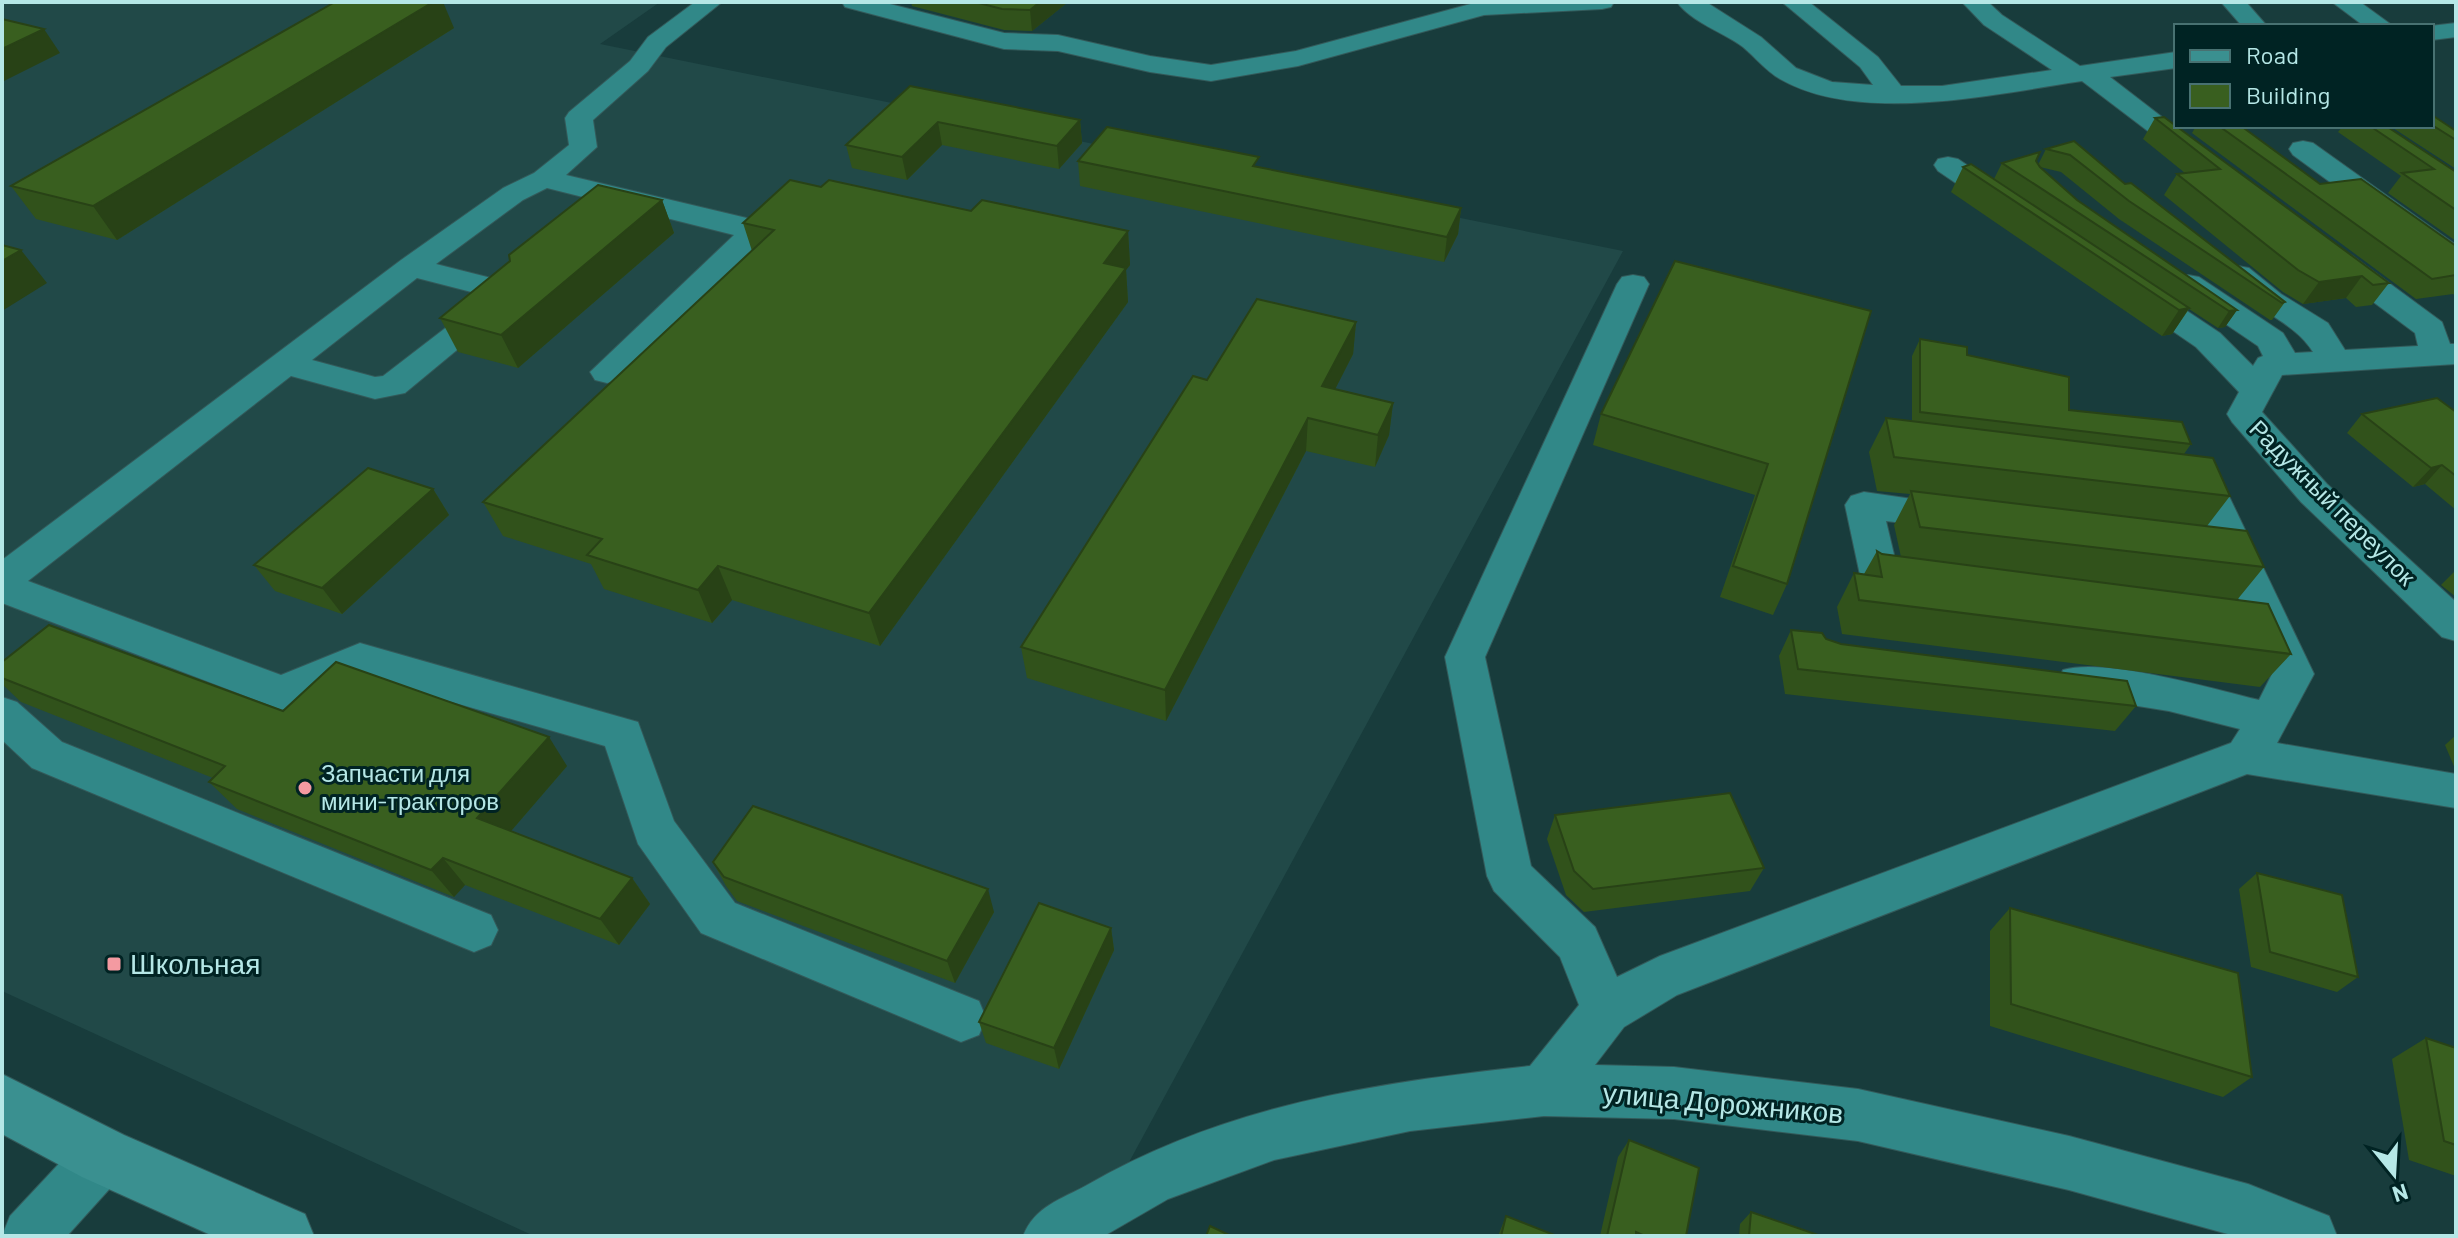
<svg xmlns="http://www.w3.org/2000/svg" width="2458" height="1238" font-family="Barlow,sans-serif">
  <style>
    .built { fill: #214948 }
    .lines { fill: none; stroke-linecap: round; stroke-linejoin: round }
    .minor-casing { stroke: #335a5a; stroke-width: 2 }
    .major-casing { stroke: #335a5a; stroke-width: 2 }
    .minor { fill: #318888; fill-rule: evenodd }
    .major { fill: #3a9090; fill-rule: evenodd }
    .wall { fill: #31521b }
    .shaded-wall { fill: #284216 }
    .building { fill: #395f1f; stroke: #284216; stroke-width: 2 }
    .poi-dot { fill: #f49aa1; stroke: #002323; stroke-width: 3 }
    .labels { text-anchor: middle; stroke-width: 6; stroke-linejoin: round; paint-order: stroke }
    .street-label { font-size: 24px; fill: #b5e7e6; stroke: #002323 }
    .poi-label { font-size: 24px; fill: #b5e7e6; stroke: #002323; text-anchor: start }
    .near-poi-label { font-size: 28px; fill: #b5e7e6; stroke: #002323; text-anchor: start }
    .near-street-label { font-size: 28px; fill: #b5e7e6; stroke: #002323 }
  </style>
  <rect width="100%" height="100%" fill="#183c3c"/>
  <!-- built -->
  <path class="built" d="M2 2H660L600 44 1623 251 1089 1236H534L2 991Z"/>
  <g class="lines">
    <defs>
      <g id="minor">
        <path d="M695 2H722L666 47 648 71 593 120 597 147 566 175 751 219 765 233 756 250 619 380 607 383 595 380 590 372 734 235 547 188 523 200 436 264 519 285 524 292 519 299 507 301 509 304 504 311 405 393 375 399 291 376 28 581 281 675 360 643 638 722 674 821 735 903 979 1001 986 1018 979 1035 961 1042 701 933 638 844 605 746 362 676 282 710 2 603V560L401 260 503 188 534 173 569 145 565 118 569 112 630 61 648 37ZM417 278 487 296 383 376 375 377 312 360Z"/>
        <path d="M842 2H882L1004 33 1058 35 1150 56 1211 65 1296 51 1478 2H1614L1611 7 1602 9 1484 15 1298 66 1211 81 1150 72 1058 51 1004 49 845 7Z"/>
        <path d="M1677 2H1706L1761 37 1796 68 1832 82 1873 85 1860 67 1782 2H1809L1878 57 1901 86H1942L2052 70 1984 25 1962 2H1988L2002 15 2080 66 2176 52V68L2110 77 2210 154 2206 160 2196 162 2186 160 2082 81C1994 94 1860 125 1780 79 1766 71 1755 57 1743 47 1723 32 1691 22 1677 2Z"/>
        <path d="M2221 2H2246L2267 26H2242Z"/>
        <path d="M2332 2H2360L2393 26H2364Z"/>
        <path d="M2456 23V37L2432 40 2430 26Z"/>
        <path d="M2303 141 2313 143 2456 245V268L2445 266 2293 155 2289 149 2293 143Z"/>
        <path d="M1948 157 1958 159 2014 197 2019 203 2014 209 2004 212 1994 209 1938 171 1934 165 1938 159Z"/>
        <path d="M2340 253 2351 255 2442 322 2450 344H2456V364L2282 375 2262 412 2327 484 2456 602V641L2442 637 2301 502 2232 422 2227 414 2239 392 2196 347 2126 299 2121 292 2126 285 2137 283 2148 285 2220 333 2253 366 2258 358 2263 356 2258 346 2177 291 2172 284 2177 277 2188 275 2199 277 2283 333 2295 353 2313 352C2292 318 2246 308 2222 275L2227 268 2238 266 2249 268 2281 294 2328 323 2345 350 2418 346 2415 333 2329 269 2325 262 2329 255Z"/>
        <path d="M1633 275 1644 277 1649 284 1485 657 1531 866 1595 927 1617 977 1660 956 2231 743 2240 729 2169 711 2063 694 2057 682 2063 670C2105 657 2213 689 2259 700L2272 674 2190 489 2173 485 2168 476 2173 467 2186 464 2216 469 2314 674 2277 743 2456 774V808L2247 774 1677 995 1624 1027 1595 1065 1674 1067 1858 1089 2069 1136 2248 1184 2329 1216 2337 1236H2235L2069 1190 1858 1141 1674 1119 1544 1116 1410 1131 1274 1160 1168 1199 1104 1236H1023C1035 1206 1060 1200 1087 1185 1226 1105 1373 1083 1530 1066L1579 1005 1560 957 1494 891 1487 876 1445 657 1617 284 1622 277Z"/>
        <path d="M1864 492 1968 507 1974 516 1968 525 1955 529 1886 521 1896 563 1926 569 1931 579 1926 589 1912 593 1865 585 1860 575 1845 505 1851 496Z"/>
        <path d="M2 697 17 702 62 742 491 915 498 930 491 945 474 952 457 945 32 768 2 740Z"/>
        <path d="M103 1129 122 1137 130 1156 122 1175 67 1236H2L10 1216 84 1137Z"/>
      </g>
      <path id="major" d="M2 1074 124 1135 305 1214 314 1236H213L82 1177 2 1134Z"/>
    </defs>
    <!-- minor casing -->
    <use href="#minor" class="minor-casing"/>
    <!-- major casing -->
    <use href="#major" class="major-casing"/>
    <!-- minor -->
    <use href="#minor" class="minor"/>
    <!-- major -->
    <use href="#major" class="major"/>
  </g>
  <!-- wall -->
  <g class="wall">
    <path d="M911 2H1068L1032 31 1004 30 912 6Z"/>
    <path d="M454 28 117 240 36 219 11 186Z"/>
    <path d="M910 86 1080 120 1082 143 1059 169 942 145 907 180 852 168 846 145Z"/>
    <path d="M2432 115 2456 131V169L2390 126H2432Z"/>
    <path d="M2155 118 2389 283 2372 305 2356 307 2346 298 2303 304 2283 292 2164 195 2177 174 2185 173 2143 139Z"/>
    <path d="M2196 126H2241L2320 184 2456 246V296L2453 294 2416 299 2192 133Z"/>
    <path d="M2343 126H2386L2456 172V241L2388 193 2401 176 2338 132Z"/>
    <path d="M2074 141 2125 184 2285 302 2272 320H2270L2119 219 2061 172 2040 167 2077 200 2237 310 2225 327 2218 328 2189 309 2172 334 2162 336 1951 192 1963 167 1994 179 2002 163 2036 161 2038 165 2046 149Z"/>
    <path d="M1078 161 1259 167 1461 208 1458 234 1444 262 1080 186Z"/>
    <path d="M821 187 971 211 1128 231 1130 265 1126 270 1128 302 880 646 732 600 712 623 604 589 591 564 503 536 483 502 752 251 743 223Z"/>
    <path d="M662 200 674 233 518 368 458 352 440 318 510 261Z"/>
    <path d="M1871 311 1787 584 1773 615 1720 597 1755 495 1593 445 1601 414Z"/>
    <path d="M1356 322 1353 354 1335 389 1393 403 1389 435 1375 467 1306 451 1166 721 1027 678 1021 647 1207 380Z"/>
    <path d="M1920 339 1967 355 2069 410 2191 444 2184 454 2230 496 2207 526 2264 567 2237 600 2291 654 2260 687 1842 634 1837 607 1854 573 1864 574 1877 551 1882 554 1901 557 1894 525 1910 494 1877 491 1869 452 1886 418 1912 421V356Z"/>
    <path d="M2456 412V510L2425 484 2413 487 2347 433 2362 414Z"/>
    <path d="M433 489 449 515 342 614 275 591 254 565Z"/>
    <path d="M2456 570V597L2441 585Z"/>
    <path d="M1791 630 1841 644 2136 706 2115 731 1785 694 1779 656Z"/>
    <path d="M2 662 283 711 567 766 511 831 632 878 650 904 619 945 465 885 454 897 237 809 209 782 213 778 21 702 2 684Z"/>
    <path d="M2456 735V771L2445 745Z"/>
    <path d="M1555 815 1764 868 1750 891 1584 912 1566 895 1547 839Z"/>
    <path d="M713 862 994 912 955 983 737 901 726 886Z"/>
    <path d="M2257 873 2358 977 2337 992 2251 967 2239 889Z"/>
    <path d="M2010 908 2252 1077 2223 1097 1990 1026V931Z"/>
    <path d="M1111 928 1114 950 1059 1069 986 1043 979 1022Z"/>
    <path d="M2426 1038 2456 1048V1176L2409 1160 2392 1059Z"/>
    <path d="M1629 1140 1686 1236H1600L1618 1157Z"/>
    <path d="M1751 1212 1821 1236H1739L1740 1224Z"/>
    <path d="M1506 1216 1557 1236H1498Z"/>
  </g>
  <!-- shaded-wall -->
  <g class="shaded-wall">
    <path d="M433 2H443L454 28 117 240 93 206Z"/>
    <path d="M1040 2H1068L1032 31 1030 10Z"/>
    <path d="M44 29 60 53 2 82V49Z"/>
    <path d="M1080 120 1082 143 1059 169 1057 146Z"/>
    <path d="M938 122 942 145 907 180 902 157Z"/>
    <path d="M662 200 674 233 518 368 501 335Z"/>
    <path d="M1461 208 1458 234 1444 262 1447 237Z"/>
    <path d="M1128 231 1130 265 1126 270 1128 302 880 646 869 613 1104 263Z"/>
    <path d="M21 250 47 283 2 311V261Z"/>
    <path d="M2362 276 2346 298 2303 304 2319 282Z"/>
    <path d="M2189 308 2172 334 2162 336 2179 310Z"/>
    <path d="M2237 310 2225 327 2218 328 2229 311Z"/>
    <path d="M1356 322 1353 354 1320 419 1322 386Z"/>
    <path d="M1393 403 1389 435 1375 467 1378 435Z"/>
    <path d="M1308 418 1306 451 1166 721 1165 690Z"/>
    <path d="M2442 465 2425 484 2413 487 2431 468Z"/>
    <path d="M433 489 449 515 342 614 322 588Z"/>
    <path d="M718 566 732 600 712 623 698 590Z"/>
    <path d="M549 737 567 766 498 846 477 818Z"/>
    <path d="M443 858 465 885 454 897 431 870Z"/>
    <path d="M632 878 650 904 619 945 600 919Z"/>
    <path d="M988 889 994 912 955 983 947 961Z"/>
    <path d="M1111 928 1114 950 1059 1069 1054 1048Z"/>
  </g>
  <!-- building -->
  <g class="building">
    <path d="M335 2H433L93 206 11 186Z"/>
    <path d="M975 2H1040L1030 10 1002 9Z"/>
    <path d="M2 19 44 29 2 49Z"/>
    <path d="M910 86 1080 120 1057 146 938 122 902 157 846 145Z"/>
    <path d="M2432 115 2456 131V140L2432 125Z"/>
    <path d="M2164 117 2176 126 2389 283 2373 285 2362 276 2319 282 2298 270 2177 174 2220 169 2155 118Z"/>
    <path d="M2219 126H2241L2320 184 2361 179 2456 246V275L2432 279Z"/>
    <path d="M2370 126H2386L2456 172V210L2402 173 2434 169Z"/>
    <path d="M1107 127 1259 157 1253 166 1461 208 1447 237 1078 161Z"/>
    <path d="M2074 141 2125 184 2131 183 2285 302 2282 303 2129 201 2070 155 2046 149Z"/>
    <path d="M2040 152 2036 161 2040 167 2077 200 2237 310 2229 311 2002 163Z"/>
    <path d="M1971 164 2189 308 2179 310 1963 167Z"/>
    <path d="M790 180 821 187 829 180 971 211 982 200 1128 231 1104 263 1126 268 869 613 718 566 698 590 587 555 602 539 483 502 774 230 743 223Z"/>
    <path d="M598 185 662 200 501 335 440 318 510 261 509 255Z"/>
    <path d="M2 245 21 250 2 261Z"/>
    <path d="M1675 261 1871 311 1787 584 1733 566 1768 464 1601 414Z"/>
    <path d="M1257 299 1356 322 1322 386 1393 403 1378 435 1308 418 1165 690 1021 647 1193 376 1207 380Z"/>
    <path d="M1920 339 1967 347V355L2069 377V410L2182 422 2191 444 1920 412Z"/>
    <path d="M2437 398 2456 412V476L2442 465 2431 468 2362 414Z"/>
    <path d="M1886 418 2213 458 2230 496 1894 457Z"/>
    <path d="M368 468 433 489 322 588 254 565Z"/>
    <path d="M1911 491 2247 531 2264 567 1920 527Z"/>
    <path d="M1877 551 1882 554 2268 604 2291 654 1859 600 1854 573 1882 577Z"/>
    <path d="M49 625 283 711 336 662 549 737 477 818 632 878 600 919 443 858 431 870 209 782 225 766 2 678V662Z"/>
    <path d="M1791 630 1822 633 1826 639 1841 644 2127 681 2136 706 1798 669Z"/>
    <path d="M1730 793 1764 868 1593 889 1574 871 1555 815Z"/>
    <path d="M753 806 988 889 947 961 724 877 713 862Z"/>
    <path d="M2257 873 2342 895 2358 977 2270 952Z"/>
    <path d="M1039 903 1111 928 1054 1048 979 1022Z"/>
    <path d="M2010 908 2238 973 2252 1077 2011 1004Z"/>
    <path d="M2426 1038 2456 1048V1145L2444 1141Z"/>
    <path d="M1629 1140 1699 1168 1686 1236H1645L1636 1232V1236H1607Z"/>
    <path d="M1751 1212 1821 1236H1749Z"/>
    <path d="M1506 1216 1557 1236H1501Z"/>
    <path d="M1210 1226 1231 1236H1206Z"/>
  </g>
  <!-- markers -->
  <g class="poi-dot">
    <circle cx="305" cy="788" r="8"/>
    <rect x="106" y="956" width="16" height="16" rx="4"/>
  </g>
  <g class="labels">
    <!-- street labels -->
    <g class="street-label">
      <text transform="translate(2332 503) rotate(45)" y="8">Радужный переулок</text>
    </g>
    <!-- poi labels -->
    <g class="poi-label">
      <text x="321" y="782">Запчасти для<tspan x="321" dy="28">мини-тракторов</tspan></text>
    </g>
    <!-- near-poi labels -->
    <g class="near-poi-label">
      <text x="130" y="974">Школьная</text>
    </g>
    <!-- near-street labels -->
    <g class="near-street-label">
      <text transform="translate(1723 1103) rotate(5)" y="10">улица Дорожников</text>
    </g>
  </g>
  <!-- border -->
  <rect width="2458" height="1238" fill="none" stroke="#b5e7e6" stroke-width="8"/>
  <!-- legend -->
  <rect x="2174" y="24" width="260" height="104" fill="#002323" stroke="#487171" stroke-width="2"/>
  <rect x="2190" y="50" width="40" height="12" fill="#3a9090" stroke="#487171" stroke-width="2"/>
  <text x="2246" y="64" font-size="24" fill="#b5e7e6">Road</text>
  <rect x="2190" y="84" width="40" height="24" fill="#395f1f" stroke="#487171" stroke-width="2"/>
  <text x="2246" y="104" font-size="24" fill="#b5e7e6">Building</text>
  <!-- north arrow -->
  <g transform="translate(2394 1174) rotate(162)" stroke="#002323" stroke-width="6" paint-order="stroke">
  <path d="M0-6L14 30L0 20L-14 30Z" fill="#b5e7e6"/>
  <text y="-12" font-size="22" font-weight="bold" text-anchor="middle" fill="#b5e7e6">N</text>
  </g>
</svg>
